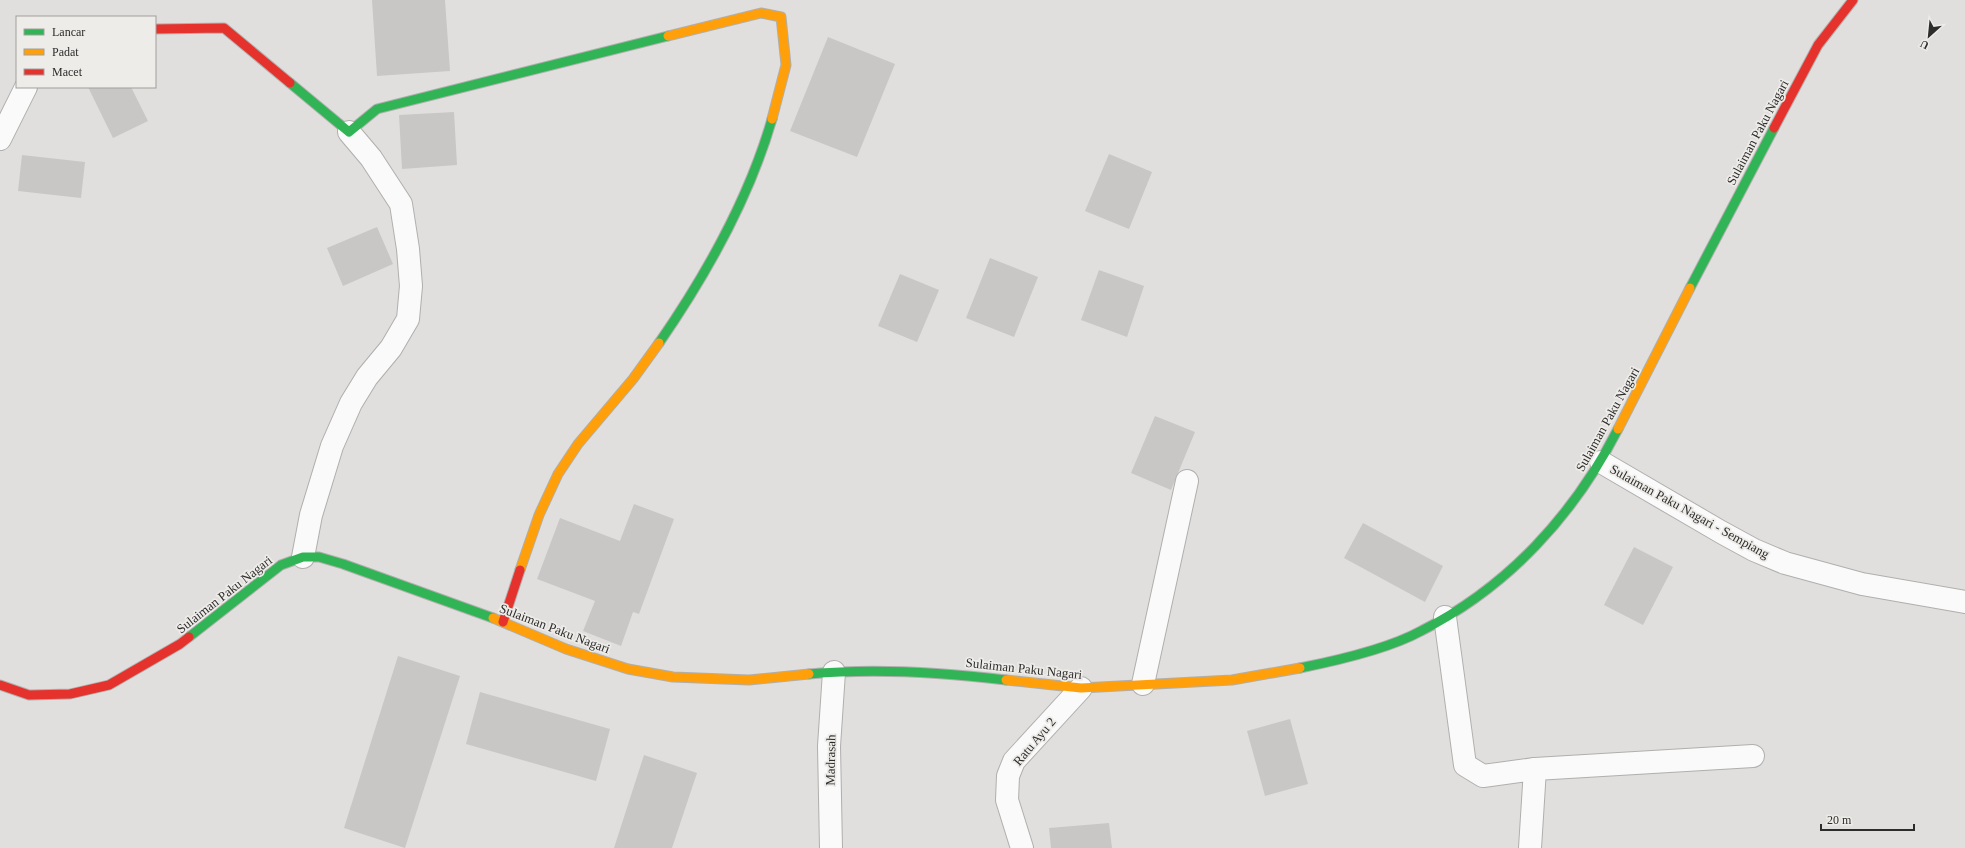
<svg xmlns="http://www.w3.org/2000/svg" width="1965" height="848" font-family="Georgia,serif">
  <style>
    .building { fill: #c8c7c6 }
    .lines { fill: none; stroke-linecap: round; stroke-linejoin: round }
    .street-casing { stroke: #b0afad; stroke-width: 24 }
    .fast-casing { stroke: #b0afad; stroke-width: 11 }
    .slow-casing { stroke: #b0afad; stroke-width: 11 }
    .jam-casing { stroke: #b0afad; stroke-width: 11 }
    .street { stroke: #fafafa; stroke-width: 22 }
    .fast { stroke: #30b455; stroke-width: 9 }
    .slow { stroke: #ff9f0a; stroke-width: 9 }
    .jam { stroke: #e5322d; stroke-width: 9 }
    .labels { text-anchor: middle; stroke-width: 3.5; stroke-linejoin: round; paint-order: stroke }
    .street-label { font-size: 13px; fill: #2c2c2b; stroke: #eeece9 }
  </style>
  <rect width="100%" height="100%" fill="#e0dfdd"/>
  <!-- building -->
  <g class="building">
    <path d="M372 0H445L450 71 377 76Z"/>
    <path d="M828 37 895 64 857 157 790 131Z"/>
    <path d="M88 87H131L148 121 113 138Z"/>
    <path d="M454 112 457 165 402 169 399 115Z"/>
    <path d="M1109 154 1152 172 1129 229 1085 211Z"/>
    <path d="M22 155 85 162 81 198 18 191Z"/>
    <path d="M377 227 393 264 343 286 327 248Z"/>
    <path d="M990 258 1038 277 1014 337 966 318Z"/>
    <path d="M1099 270 1144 286 1127 337 1081 320Z"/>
    <path d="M900 274 939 290 917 342 878 326Z"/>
    <path d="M1155 416 1195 432 1171 490 1131 473Z"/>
    <path d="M634 504 674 519 639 614 633 612 621 646 583 631 595 601 537 579 560 518 620 541Z"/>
    <path d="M1363 523 1443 566 1425 602 1344 558Z"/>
    <path d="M1634 547 1673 567 1643 625 1604 605Z"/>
    <path d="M398 656 460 676 405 848 344 828Z"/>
    <path d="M480 692 610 729 596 781 466 744Z"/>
    <path d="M1290 719 1308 784 1265 796 1247 731Z"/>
    <path d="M644 755 697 773 672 848H614Z"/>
    <path d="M1109 823 1112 848H1051L1049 828Z"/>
  </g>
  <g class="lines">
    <defs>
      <g id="street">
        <path d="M0 139 26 87"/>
        <path d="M1601 462 1721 532 1754 550 1785 563 1862 584 1965 602"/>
        <path d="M303 557 311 515 332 446 351 403 367 377 391 348 408 319 411 286 408 249 401 204 371 158 349 132"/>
        <path d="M1445 617 1465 765 1483 776 1535 769 1530 848"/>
        <path d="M1143 684 1187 481"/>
        <path d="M1535 769 1753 756"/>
        <path d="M831 848 829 746 834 672"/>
        <path d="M1022 848 1007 800 1008 776 1014 761 1081 688"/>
      </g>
      <g id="fast">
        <path d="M290 83 349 132 377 109 668 36"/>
        <path d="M1690 288 1774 128"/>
        <path d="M659 343C706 275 749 199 772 119"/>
        <path d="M189 637 281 565 303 557H319L343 564 493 618"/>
        <path d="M1300 668C1335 661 1390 648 1421 631 1508 587 1574 515 1618 429"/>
        <path d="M809 674C875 668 940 672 1006 680"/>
      </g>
      <g id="slow">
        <path d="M668 36 761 13 781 17 786 65 772 119"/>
        <path d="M1618 429 1690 288"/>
        <path d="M520 570 539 515 558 474 578 444 633 379 659 343"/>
        <path d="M493 618 566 649 628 669 673 677 749 680 809 674"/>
        <path d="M1006 680 1081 688 1232 680 1300 668"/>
      </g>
      <g id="jam">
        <path d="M155 29 224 28 290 83"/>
        <path d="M1774 128 1818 45 1853 0"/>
        <path d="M503 622 520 570"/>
        <path d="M0 685 29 695 70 694 109 685 180 644 189 637"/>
      </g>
    </defs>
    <!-- street casing -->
    <use href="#street" class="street-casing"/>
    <!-- fast casing -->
    <use href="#fast" class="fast-casing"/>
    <!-- slow casing -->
    <use href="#slow" class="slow-casing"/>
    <!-- jam casing -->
    <use href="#jam" class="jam-casing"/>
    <!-- street -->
    <use href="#street" class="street"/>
    <!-- fast -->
    <use href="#fast" class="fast"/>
    <!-- slow -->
    <use href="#slow" class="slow"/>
    <!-- jam -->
    <use href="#jam" class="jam"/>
  </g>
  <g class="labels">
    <!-- street labels -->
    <g class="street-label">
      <text transform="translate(1757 132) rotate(-62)" y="5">Sulaiman Paku Nagari</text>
      <text transform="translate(1607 419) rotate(-61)" y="5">Sulaiman Paku Nagari</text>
      <text transform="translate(1690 511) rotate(29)" y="5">Sulaiman Paku Nagari - Sempiang</text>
      <text transform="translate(224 594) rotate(-38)" y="5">Sulaiman Paku Nagari</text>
      <text transform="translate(555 628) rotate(21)" y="5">Sulaiman Paku Nagari</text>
      <text transform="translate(1024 668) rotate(6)" y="5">Sulaiman Paku Nagari</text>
      <text transform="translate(1034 741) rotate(-50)" y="5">Ratu Ayu 2</text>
      <text transform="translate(830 760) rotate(-89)" y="5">Madrasah</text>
    </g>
  </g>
  <!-- legend -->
  <rect x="16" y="16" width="140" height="72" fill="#eeece9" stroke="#a09f9d"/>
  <rect x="24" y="29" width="20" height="6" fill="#30b455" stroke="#a09f9d"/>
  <text x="52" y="36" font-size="12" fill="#2c2c2b">Lancar</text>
  <rect x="24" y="49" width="20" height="6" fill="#ff9f0a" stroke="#a09f9d"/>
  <text x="52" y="56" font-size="12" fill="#2c2c2b">Padat</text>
  <rect x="24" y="69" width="20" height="6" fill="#e5322d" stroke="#a09f9d"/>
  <text x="52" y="76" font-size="12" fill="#2c2c2b">Macet</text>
  <!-- north arrow -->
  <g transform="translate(1929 36) rotate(207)" stroke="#eeece9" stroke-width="3" paint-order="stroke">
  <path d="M0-3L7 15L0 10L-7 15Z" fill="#2c2c2b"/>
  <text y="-6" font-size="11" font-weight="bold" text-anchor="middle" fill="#2c2c2b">U</text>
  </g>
  <!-- scale -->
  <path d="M1821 824v6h93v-6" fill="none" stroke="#2c2c2b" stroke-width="2"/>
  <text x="1827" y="824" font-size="12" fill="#2c2c2b" stroke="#eeece9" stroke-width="3" paint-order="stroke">20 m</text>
</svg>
